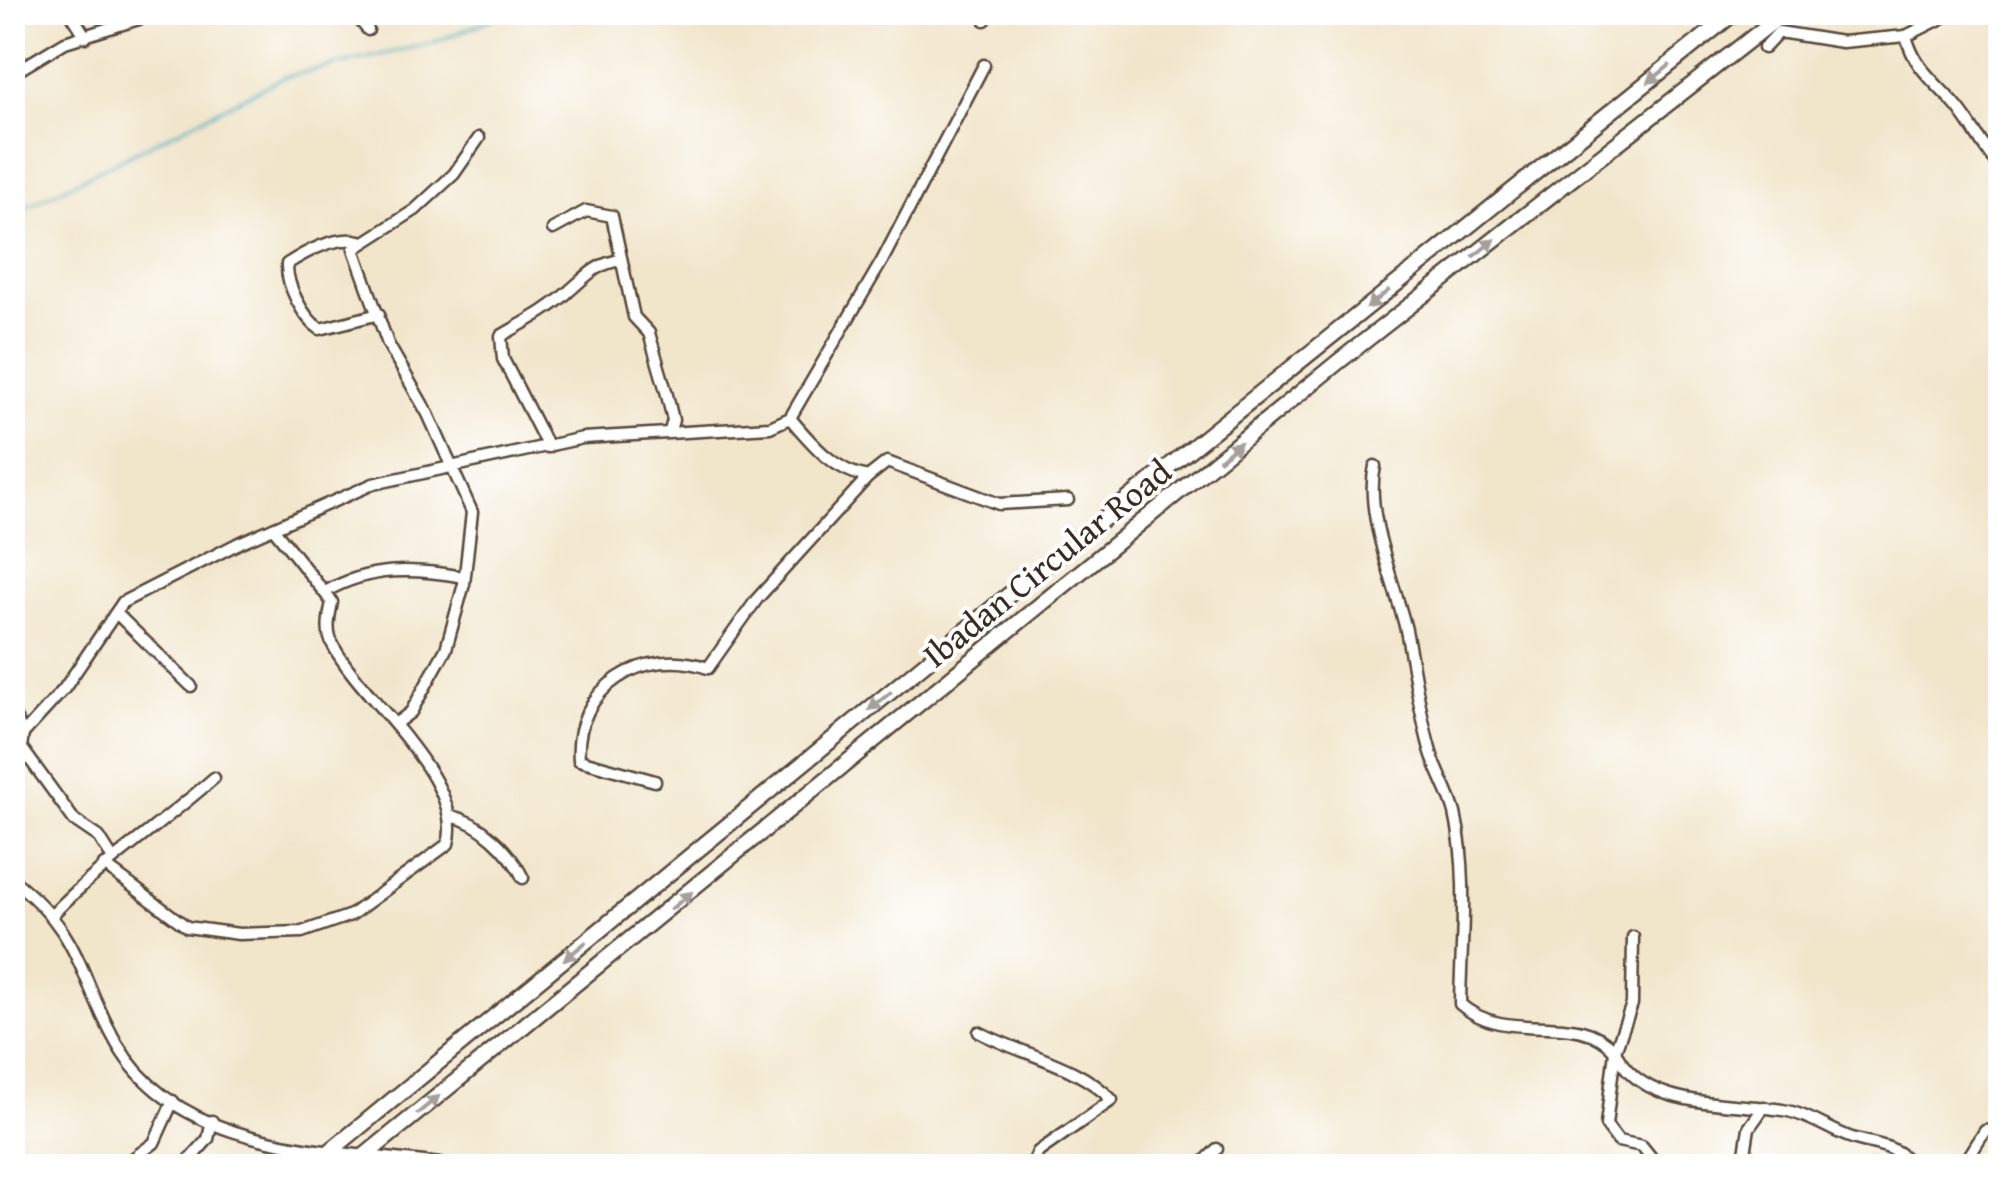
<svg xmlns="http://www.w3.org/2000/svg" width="2013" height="1179" font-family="'Gentium Book Plus',serif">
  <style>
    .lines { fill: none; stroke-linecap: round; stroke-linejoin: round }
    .stream { stroke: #3faabf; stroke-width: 2.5 }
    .minor-casing { stroke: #564638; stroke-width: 15 }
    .highway-casing { stroke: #564638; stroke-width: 19 }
    .minor { stroke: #fff; stroke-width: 10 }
    .highway { stroke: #fff; stroke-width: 14 }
    .oneway { fill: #a79f9a }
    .labels { text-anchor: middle; stroke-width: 8; stroke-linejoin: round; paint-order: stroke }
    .street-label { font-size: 35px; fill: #3b2a1e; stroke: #fff }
  </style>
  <rect width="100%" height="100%" fill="#fff"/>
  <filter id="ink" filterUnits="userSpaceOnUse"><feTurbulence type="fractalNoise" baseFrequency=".01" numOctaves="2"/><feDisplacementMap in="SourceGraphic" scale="20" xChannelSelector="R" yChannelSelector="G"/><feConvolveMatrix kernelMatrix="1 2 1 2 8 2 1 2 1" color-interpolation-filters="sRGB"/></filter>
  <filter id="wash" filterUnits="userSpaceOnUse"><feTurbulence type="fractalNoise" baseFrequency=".0048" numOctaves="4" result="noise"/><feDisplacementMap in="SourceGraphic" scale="40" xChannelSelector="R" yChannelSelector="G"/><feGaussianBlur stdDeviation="2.25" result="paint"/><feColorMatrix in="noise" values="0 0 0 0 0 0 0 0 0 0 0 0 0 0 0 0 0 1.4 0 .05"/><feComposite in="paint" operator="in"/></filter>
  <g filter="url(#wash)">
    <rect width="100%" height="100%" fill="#f1e5ca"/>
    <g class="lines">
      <!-- stream -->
      <g class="stream">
        <path d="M12 214 284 77 433 43 509 12"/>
        <path d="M1865 1166 1867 1155"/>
      </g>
    </g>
  </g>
  <g filter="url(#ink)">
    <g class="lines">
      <defs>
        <g id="minor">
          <path d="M70 12 86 37"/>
          <path d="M353 12 368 30"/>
          <path d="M1954 12 1906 36C1915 70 1936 82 1957 107 1973 126 1983 149 2000 167"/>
          <path d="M985 20 988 12"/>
          <path d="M1764 48 1779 32 1842 42 1906 36"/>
          <path d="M12 74 65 42 161 12"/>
          <path d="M553 229 586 211 612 216 634 317 649 333 666 391 673 420 670 431"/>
          <path d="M360 241C337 235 307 251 287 264 286 285 303 318 320 329L379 314"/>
          <path d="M790 418C812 444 834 471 868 477L887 462 999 504 1068 500"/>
          <path d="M548 447 503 359 501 336C523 323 549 310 568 292 587 276 595 264 621 260"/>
          <path d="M1375 466C1364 514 1395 583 1406 630 1414 670 1419 710 1430 749 1436 771 1449 791 1455 813 1469 874 1461 942 1460 1004 1507 1046 1578 1007 1615 1051L1606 1125 1618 1141 1642 1146 1658 1166"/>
          <path d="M325 592C370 566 414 568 464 577"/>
          <path d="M116 613 191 686"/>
          <path d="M12 711 23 734 21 747 74 820 99 837 113 859"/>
          <path d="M395 724 411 712 446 649 464 584 472 512 428 414 388 344 354 249 415 210 454 174 479 138"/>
          <path d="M23 734 64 689 123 602 239 543 373 484 583 438 770 427 790 418 882 261 984 65"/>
          <path d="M655 781 579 760C573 687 645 645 708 668L757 599 868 477"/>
          <path d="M451 816C480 822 510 851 523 878"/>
          <path d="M104 865 187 927 239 934 302 932 351 915 448 844C466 780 362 699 334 647 325 632 329 618 332 602L273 528"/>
          <path d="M12 879C85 937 76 972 117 1044 182 1157 343 1149 455 1166"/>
          <path d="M53 914C102 863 161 825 214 778"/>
          <path d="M1633 937 1632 1004 1615 1051C1643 1113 1735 1100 1788 1111 1811 1116 1831 1131 1852 1138 1878 1146 1895 1144 1913 1166"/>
          <path d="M979 1032C1022 1055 1078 1064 1112 1100L1038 1152 1032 1166"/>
          <path d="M874 1165 877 1166"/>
          <path d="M123 1166 154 1143 173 1101"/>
          <path d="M184 1166 208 1139 212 1121"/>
          <path d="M1200 1166 1217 1149"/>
          <path d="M1743 1166 1749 1128 1764 1107"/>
          <path d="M1963 1166 1985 1131 2000 1129"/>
        </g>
        <g id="highway">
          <path d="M312 1166 1000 602 1735 12"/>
          <path d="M352 1166 1338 362 1785 12"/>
        </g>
      </defs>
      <!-- minor casing -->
      <use href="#minor" class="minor-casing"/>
      <!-- highway casing -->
      <use href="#highway" class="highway-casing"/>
      <!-- minor -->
      <use href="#minor" class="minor"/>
      <!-- highway -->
      <use href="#highway" class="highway"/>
    </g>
    <!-- one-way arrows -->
    <defs><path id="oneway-solid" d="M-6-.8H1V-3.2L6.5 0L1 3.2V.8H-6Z" transform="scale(2.5)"/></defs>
    <g class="oneway">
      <use href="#oneway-solid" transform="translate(1659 74) rotate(141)"/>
      <use href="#oneway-solid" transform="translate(1484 248) rotate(-38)"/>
      <use href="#oneway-solid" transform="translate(1378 299) rotate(141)"/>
      <use href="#oneway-solid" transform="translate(1230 451) rotate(-39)"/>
      <use href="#oneway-solid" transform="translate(880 701) rotate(141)"/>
      <use href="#oneway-solid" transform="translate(681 901) rotate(-39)"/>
      <use href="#oneway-solid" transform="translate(575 951) rotate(141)"/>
      <use href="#oneway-solid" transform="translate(428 1105) rotate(-39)"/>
    </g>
  </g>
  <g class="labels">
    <!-- street labels -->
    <g class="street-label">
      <text transform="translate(1047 563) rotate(-39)" y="12">Ibadan Circular Road</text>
    </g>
  </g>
  <!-- margin -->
  <rect width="2013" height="1179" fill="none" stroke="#fff" stroke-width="50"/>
</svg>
